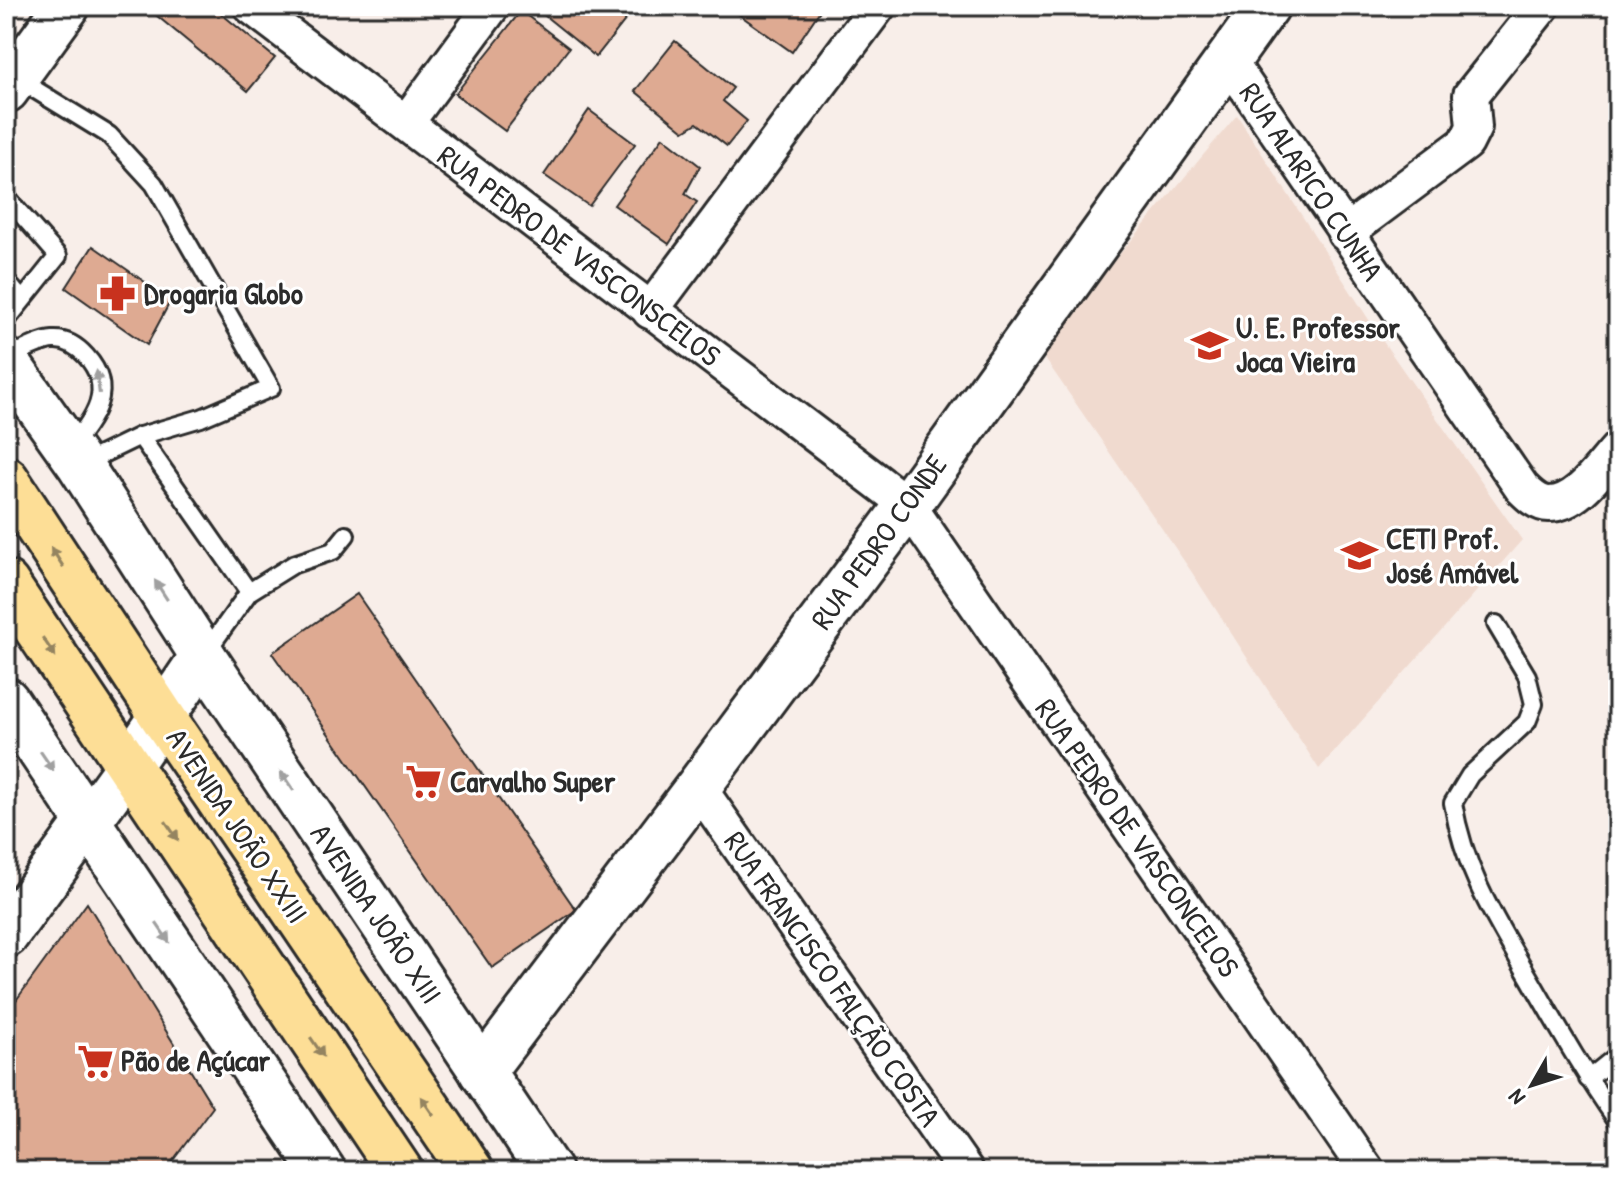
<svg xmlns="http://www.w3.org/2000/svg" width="1624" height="1177" font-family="'Patrick Hand',sans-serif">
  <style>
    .built { fill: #f0dacf }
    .building { fill: #deaa92; stroke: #2b2b2b; stroke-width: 2 }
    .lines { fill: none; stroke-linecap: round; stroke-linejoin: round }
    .lane-casing { stroke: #2b2b2b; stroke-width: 22 }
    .street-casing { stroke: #2b2b2b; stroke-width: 40 }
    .secondary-casing { stroke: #2b2b2b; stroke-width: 50 }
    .primary-casing { stroke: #2b2b2b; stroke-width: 50 }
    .lane { stroke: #fff; stroke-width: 16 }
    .street { stroke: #fff; stroke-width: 34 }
    .secondary { stroke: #fff; stroke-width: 44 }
    .primary { stroke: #fdde96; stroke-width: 44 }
    .oneway { fill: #a0a0a0 }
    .oneway2 { fill: #948460 }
    .labels { text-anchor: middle; stroke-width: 6; stroke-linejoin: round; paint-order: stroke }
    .street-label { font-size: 30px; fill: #2b2b2b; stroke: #fff }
    .poi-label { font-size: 30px; font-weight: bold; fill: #2b2b2b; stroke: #fff; text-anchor: start }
  </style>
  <rect width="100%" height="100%" fill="#f8eee9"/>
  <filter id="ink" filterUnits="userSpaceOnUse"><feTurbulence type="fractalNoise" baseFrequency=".0125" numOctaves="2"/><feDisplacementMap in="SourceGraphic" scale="16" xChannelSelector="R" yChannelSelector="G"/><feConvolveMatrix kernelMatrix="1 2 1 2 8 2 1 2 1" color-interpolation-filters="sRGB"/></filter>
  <g filter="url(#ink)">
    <!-- built -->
    <path class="built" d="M1237 115 1382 340 1522 540 1319 769 1191 571 1039 350Z"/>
    <!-- building -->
    <g class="building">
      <path d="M145 6H212L275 58 248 91Z"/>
      <path d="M621 6 630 14 596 57 534 7Z"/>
      <path d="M727 6H823L792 52Z"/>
      <path d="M521 11 569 48 505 131 455 94Z"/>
      <path d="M675 41 733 88 723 101 747 121 727 146 697 123 684 131 635 91Z"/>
      <path d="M589 110 635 144 589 206 544 175Z"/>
      <path d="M663 137 700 166 685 194 697 202 669 244 614 205Z"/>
      <path d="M93 246 171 300 147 345 66 288Z"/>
      <path d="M357 594 576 910 492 968 272 653Z"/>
      <path d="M87 903 213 1107 165 1171H6V1014Z"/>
    </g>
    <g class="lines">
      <defs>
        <g id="lane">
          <path d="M16 78 109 135 154 184 271 388 201 418 140 436"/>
          <path d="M6 197 58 256 6 321"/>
          <path d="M6 281 22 300"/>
          <path d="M6 358C20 352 39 341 53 340 67 339 77 346 86 356 117 390 93 419 69 449"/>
          <path d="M82 464 140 436 249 592"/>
          <path d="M1496 624 1527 676 1534 704 1527 722 1470 775 1453 803C1465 875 1499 925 1534 986 1561 1033 1587 1078 1618 1122"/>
          <path d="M204 655 249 592 294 564 333 551 346 535"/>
          <path d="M1588 1079 1618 1055"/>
        </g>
        <g id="street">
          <path d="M251 6 908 505 1367 1171"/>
          <path d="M1228 60 1522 488C1529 495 1538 504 1549 504 1578 504 1601 467 1618 449"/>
          <path d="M406 123 492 6"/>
          <path d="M1345 233 1466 143 1474 127 1471 95 1542 6"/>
          <path d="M650 311 878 6"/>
          <path d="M698 787 966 1171"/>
        </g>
        <g id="secondary">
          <path d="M6 90 67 6"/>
          <path d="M6 361 80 465 203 656 549 1171"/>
          <path d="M6 700 323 1171"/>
          <path d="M6 935 128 767 203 656"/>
          <path d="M482 1072 698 787 908 505 1267 6"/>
        </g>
        <g id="primary">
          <path d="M6 479 162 716 471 1171"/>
          <path d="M6 583 400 1171"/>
        </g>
      </defs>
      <!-- lane casing -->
      <use href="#lane" class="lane-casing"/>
      <!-- street casing -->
      <use href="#street" class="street-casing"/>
      <!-- secondary casing -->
      <use href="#secondary" class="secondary-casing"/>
      <!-- primary casing -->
      <use href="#primary" class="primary-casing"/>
      <!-- lane -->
      <use href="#lane" class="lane"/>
      <!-- street -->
      <use href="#street" class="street"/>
      <!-- secondary -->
      <use href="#secondary" class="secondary"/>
      <!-- primary -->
      <use href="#primary" class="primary"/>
    </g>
    <!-- one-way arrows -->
    <defs><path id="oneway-solid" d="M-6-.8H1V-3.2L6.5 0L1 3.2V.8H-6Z" transform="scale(2)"/></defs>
    <g class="oneway">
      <use href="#oneway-solid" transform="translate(98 382) rotate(-97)"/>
      <use href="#oneway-solid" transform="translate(161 590) rotate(-123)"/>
      <use href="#oneway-solid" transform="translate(47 761) rotate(56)"/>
      <use href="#oneway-solid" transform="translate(287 781) rotate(-124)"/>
      <use href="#oneway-solid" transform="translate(163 933) rotate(56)"/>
    </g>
    <g class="oneway2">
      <use href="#oneway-solid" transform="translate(57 557) rotate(-123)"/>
      <use href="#oneway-solid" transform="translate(49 647) rotate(56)"/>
      <use href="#oneway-solid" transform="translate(172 831) rotate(56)"/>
      <use href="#oneway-solid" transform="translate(317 1047) rotate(56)"/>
      <use href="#oneway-solid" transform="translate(427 1106) rotate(-124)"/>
    </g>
  </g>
  <!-- icons -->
  <defs>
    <symbol id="pharmacy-bare" viewBox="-9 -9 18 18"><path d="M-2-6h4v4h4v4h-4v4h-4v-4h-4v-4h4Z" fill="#c8321e" stroke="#fff" stroke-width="2.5" paint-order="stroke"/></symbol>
    <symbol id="school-bare" viewBox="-9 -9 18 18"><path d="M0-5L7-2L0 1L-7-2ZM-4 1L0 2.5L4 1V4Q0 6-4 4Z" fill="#c8321e" stroke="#fff" stroke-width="2.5" paint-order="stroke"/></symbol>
    <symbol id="supermarket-bare" viewBox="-9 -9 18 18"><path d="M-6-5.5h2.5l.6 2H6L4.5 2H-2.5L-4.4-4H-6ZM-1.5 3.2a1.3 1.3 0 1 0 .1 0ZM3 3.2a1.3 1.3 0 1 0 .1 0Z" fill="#c8321e" stroke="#fff" stroke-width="2.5" paint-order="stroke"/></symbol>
  </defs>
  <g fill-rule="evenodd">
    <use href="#pharmacy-bare" x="92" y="268" width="51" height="51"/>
    <use href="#school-bare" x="1184" y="320" width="51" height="51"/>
    <use href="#school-bare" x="1334" y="530" width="51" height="51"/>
    <use href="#supermarket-bare" x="398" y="756" width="51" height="51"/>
    <use href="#supermarket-bare" x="70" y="1036" width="51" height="51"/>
  </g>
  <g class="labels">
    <!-- street labels -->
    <g class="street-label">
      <text transform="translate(1311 182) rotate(56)" y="10">RUA ALARICO CUNHA</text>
      <text transform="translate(579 256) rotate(37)" y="10">RUA PEDRO DE VASCONSCELOS</text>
      <text transform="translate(879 542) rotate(-54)" y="10">RUA PEDRO CONDE</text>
      <text transform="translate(237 826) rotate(56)" y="10">AVENIDA JOÃO XXIII</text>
      <text transform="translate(1137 838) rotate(55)" y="10">RUA PEDRO DE VASCONCELOS</text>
      <text transform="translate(376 914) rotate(56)" y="10">AVENIDA JOÃO XIII</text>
      <text transform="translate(832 979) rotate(55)" y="10">RUA FRANCISCO FALÇÃO COSTA</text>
    </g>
    <!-- poi labels -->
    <g class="poi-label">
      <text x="144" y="304">Drogaria Globo</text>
      <text x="1236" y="338">U. E. Professor<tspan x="1236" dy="34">Joca Vieira</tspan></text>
      <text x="1386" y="549">CETI Prof.<tspan x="1386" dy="34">José Amável</tspan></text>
      <text x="450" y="792">Carvalho Super</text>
      <text x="121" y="1071">Pão de Açúcar</text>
    </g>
  </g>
  <!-- margin -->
  <rect width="1624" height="1177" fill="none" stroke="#fff" stroke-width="32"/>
  <rect x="16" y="16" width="1592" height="1145" fill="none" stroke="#2b2b2b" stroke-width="3" filter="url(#ink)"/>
  <!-- north arrow -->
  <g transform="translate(1532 1085) rotate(231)" stroke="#ffffff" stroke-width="6" paint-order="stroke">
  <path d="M0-6L14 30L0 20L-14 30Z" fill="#2b2b2b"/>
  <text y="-12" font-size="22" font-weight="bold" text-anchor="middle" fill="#2b2b2b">N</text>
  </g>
</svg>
